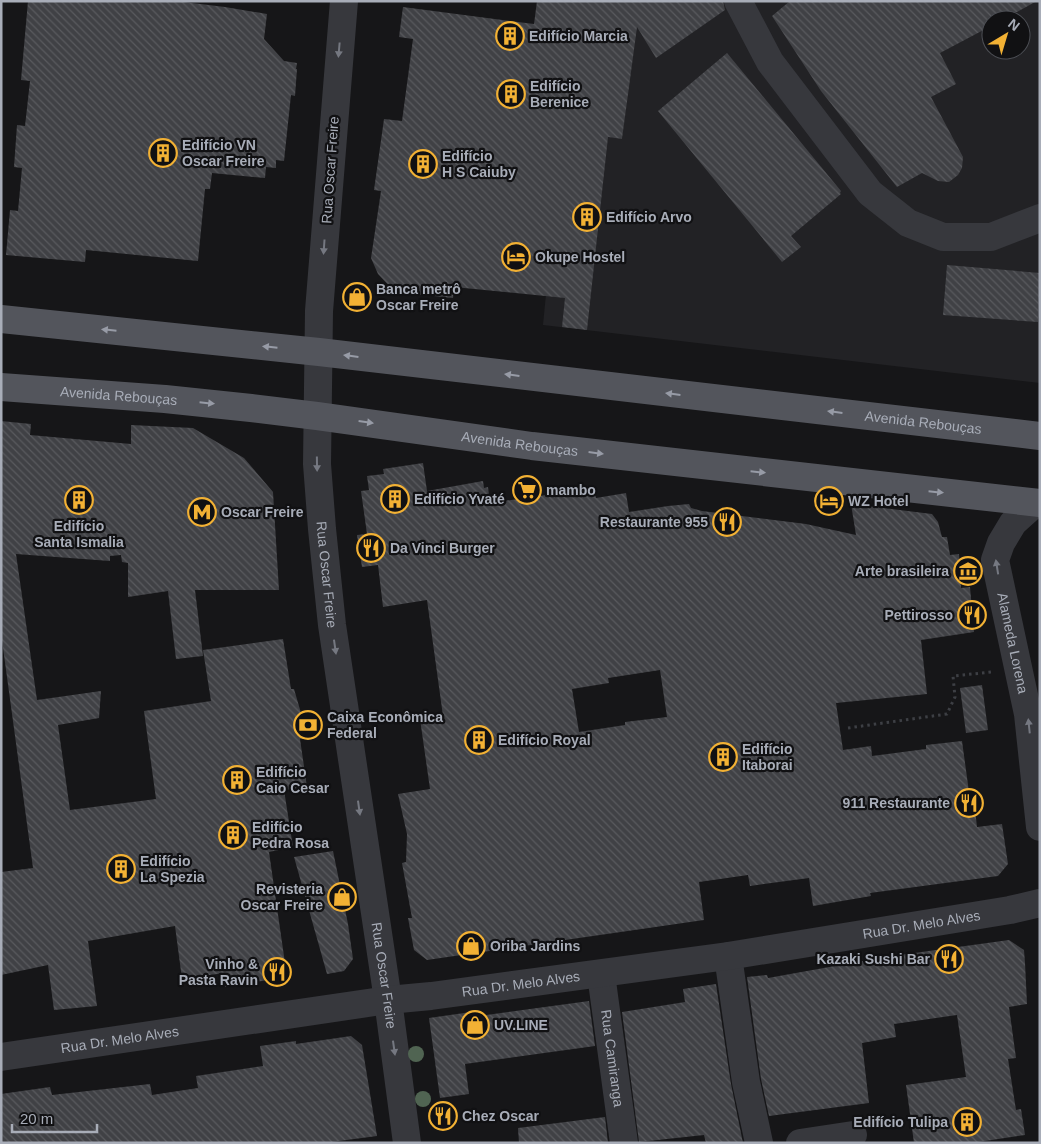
<svg xmlns="http://www.w3.org/2000/svg" width="1041" height="1144" font-family="Arial,sans-serif">
  <style>
    .built { fill: #222225; fill-rule: evenodd }
    .building { fill: url(#building-back-hatch); fill-rule: evenodd }
    .lines { fill: none; stroke-linecap: round; stroke-linejoin: round }
    .path { stroke: #3d3f44; stroke-width: 3; stroke-dasharray: 2.5 4; stroke-linecap: butt }
    .minor { stroke: #37383d; stroke-width: 28 }
    .major { stroke: #53555c; stroke-width: 28 }
    .tree { fill: #506452 }
    .oneway { fill: #757881 }
    .oneway2 { fill: #979ba6 }
    .labels { text-anchor: middle; stroke-width: 4.5; stroke-linejoin: round; paint-order: stroke }
    .poi-label { font-size: 14px; font-weight: bold; fill: #a8adb8; stroke: #111113; text-anchor: start }
    .street-label { font-size: 14px; fill: #a8adb8; stroke: #111113 }
  </style>
  <defs>
    <pattern id="building-back-hatch" width="6" height="6" patternUnits="userSpaceOnUse" patternTransform="scale(1.25)"><rect width="6" height="6" fill="#404145"/><path d="M-1 5l2 2M0 0l6 6M5-1l2 2" fill="none" stroke="#595a5e"/></pattern>
  </defs>
  <rect width="100%" height="100%" fill="#161618"/>
  <!-- built -->
  <path class="built" d="M639 1H1040V383L543 325 562 130 622 139ZM991 20H1021V50H991Z"/>
  <!-- building -->
  <g class="building">
    <path d="M28 1H176L225 7 267 14 264 39 284 61 297 63 296 69H297L295 96 291 95 284 161 276 160V168L266 167 265 178 212 173 210 189H205L198 261 86 250 85 262 6 255 10 210 18 211 22 168 14 167 17 125 25 126 30 81 21 80Z"/>
    <path d="M537 1H723L725 10 656 58 637 27 622 139 608 137 587 330 562 327 565 298 454 287 453 298 395 292 378 274 371 258 381 191 374 190 384 119 402 121 413 39 399 37 403 7 534 24Z"/>
    <path d="M790 1H1037L1002 20H991V26L940 53 956 84 931 97 963 157 962 168 958 175 949 182 938 181 922 173 897 187 821 91 772 16Z"/>
    <path d="M727 53 841 191 840 193 841 194 791 236 801 247 782 262 658 111Z"/>
    <path d="M947 265 1040 273 1038 322 943 315Z"/>
    <path d="M1 421 31 424 30 435 131 444V425L193 428 244 458 273 492 279 590H195L203 656 176 659 168 591 128 597V563L122 562 121 555 110 556V561L16 554 37 700 101 691 99 718 58 725 70 810 156 799 144 711 211 701 203 650 283 639 291 689H294L301 713 305 738 300 739 307 787 284 790 293 847 269 852 287 977 225 987 224 973 182 979 175 926 88 941 97 1006 54 1010 48 965 1 975V872L33 868 1 633Z"/>
    <path d="M423 463 427 491 483 481 484 488 488 487 490 503 594 488 596 498 626 493 629 512 668 506 689 504 691 508 702 511 806 524 856 535 851 504 932 514 938 522 942 537H947L950 555 959 554 961 588 970 587 974 632 921 640 927 694 836 703 843 750 871 746 872 756 926 749V745L962 741 969 792H973L977 827 1002 824 1008 864 998 876 870 893 871 896 813 906 809 878 750 886 748 875 699 882 704 920 427 960 414 950 408 918H412L402 863 406 862 407 834 398 794 430 789 420 719 443 716 427 600 383 607 378 565 362 567 357 535 367 534 361 491 369 490 367 476 384 474 383 469ZM660 670 667 717 625 722V725L579 732 572 689 609 683 608 678Z"/>
    <path d="M982 685 988 730 966 733 960 688Z"/>
    <path d="M333 851 348 924 353 959 344 971 327 974 294 857Z"/>
    <path d="M1009 940 1024 950 1025 963 1027 1004 1009 1007 1016 1058 1008 1059 1016 1110 1021 1109 1025 1135 972 1143H914L906 1085 966 1077 957 1015 894 1024 896 1037 862 1043 869 1103 769 1116 761 1079 747 977 767 975 768 978 885 957Z"/>
    <path d="M716 984 731 1084 743 1143H706L704 1135 639 1142 622 1012 685 1002 683 989Z"/>
    <path d="M589 1001 595 1046 465 1064 469 1094 440 1098 429 1018 471 1012 472 1017Z"/>
    <path d="M351 1036 362 1045 377 1136 324 1143H1V1094L50 1087 52 1095 150 1084 152 1095 198 1088 196 1076 263 1066 260 1046 296 1041V1044Z"/>
    <path d="M605 1117 608 1143H519L518 1128Z"/>
  </g>
  <g class="lines">
    <!-- path -->
    <path class="path" d="M848 728 947 714 955 697 953 676 992 672"/>
    <!-- minor -->
    <g class="minor">
      <path id="s1" d="M344 1 319 311 317 464 322 529 332 625 388 1000 407 1143"/>
      <path d="M738 1 770 62 870 193 908 223 943 237H991L1040 218"/>
      <path id="s2" d="M1035 503 1013 523 1001 543 995 560 1028 714 1040 827"/>
      <path d="M728 956 746 1082 759 1143"/>
      <path id="s3" d="M601 974 624 1143"/>
      <path id="s4" d="M1 1057 388 1000 431 996 728 956 1010 910 1040 903"/>
      <path d="M800 1143 853 1135"/>
    </g>
    <!-- major -->
    <g class="major">
      <path id="s5" d="M1 319 319 352 1040 436"/>
      <path id="s6" d="M1 387 165 399 251 408 317 416 532 446 1040 503"/>
    </g>
  </g>
  <!-- trees -->
  <g class="tree">
    <circle cx="416" cy="1054" r="8"/>
    <circle cx="423" cy="1099" r="8"/>
  </g>
  <!-- one-way arrows -->
  <defs><path id="oneway-solid" d="M-6-.8H1V-3.2L6.5 0L1 3.2V.8H-6Z" transform="scale(1.25)"/></defs>
  <g class="oneway">
    <use href="#oneway-solid" transform="translate(339 50) rotate(95)"/>
    <use href="#oneway-solid" transform="translate(324 247) rotate(94)"/>
    <use href="#oneway-solid" transform="translate(317 464) rotate(89)"/>
    <use href="#oneway-solid" transform="translate(997 567) rotate(-99)"/>
    <use href="#oneway-solid" transform="translate(335 647) rotate(82)"/>
    <use href="#oneway-solid" transform="translate(1029 726) rotate(-96)"/>
    <use href="#oneway-solid" transform="translate(359 808) rotate(82)"/>
    <use href="#oneway-solid" transform="translate(394 1048) rotate(82)"/>
  </g>
  <g class="oneway2">
    <use href="#oneway-solid" transform="translate(109 330) rotate(-174)"/>
    <use href="#oneway-solid" transform="translate(270 347) rotate(-174)"/>
    <use href="#oneway-solid" transform="translate(351 356) rotate(-173)"/>
    <use href="#oneway-solid" transform="translate(512 375) rotate(-173)"/>
    <use href="#oneway-solid" transform="translate(673 394) rotate(-173)"/>
    <use href="#oneway-solid" transform="translate(207 403) rotate(6)"/>
    <use href="#oneway-solid" transform="translate(835 412) rotate(-173)"/>
    <use href="#oneway-solid" transform="translate(366 422) rotate(8)"/>
    <use href="#oneway-solid" transform="translate(596 453) rotate(7)"/>
    <use href="#oneway-solid" transform="translate(758 472) rotate(6)"/>
    <use href="#oneway-solid" transform="translate(936 492) rotate(6)"/>
  </g>
  <!-- icons -->
  <defs>
    <symbol id="building-ring" viewBox="-11 -11 22 22"><circle r="9.5" fill="#111113" stroke="#f2b134" stroke-width="1.5"/><path d="M-4-6H4V6H1V3H-1V6H-4ZM-2.5-4.3h1.7v1.8h-1.7ZM.8-4.3h1.7v1.8H.8ZM-2.5-1h1.7V.8h-1.7ZM.8-1h1.7V.8H.8Z" fill="#f2b134"/></symbol>
    <symbol id="hotel-ring" viewBox="-11 -11 22 22"><circle r="9.5" fill="#111113" stroke="#f2b134" stroke-width="1.5"/><path d="M-6-4.5h1.5V1H6V5H4.5V3h-9V5H-6ZM-4 0a1.8 1.8 0 1 1 3.6 0ZM.5 0V-2.5h3Q6-2.5 6 0Z" fill="#f2b134"/></symbol>
    <symbol id="shop-ring" viewBox="-11 -11 22 22"><circle r="9.5" fill="#111113" stroke="#f2b134" stroke-width="1.5"/><path d="M-5-2.5h2.3a2.7 3.5 0 0 1 5.4 0H5L5.5 6h-11ZM-1.5-2.5h3a1.5 2.3 0 0 0-3 0Z" fill="#f2b134"/></symbol>
    <symbol id="supermarket-ring" viewBox="-11 -11 22 22"><circle r="9.5" fill="#111113" stroke="#f2b134" stroke-width="1.5"/><path d="M-6-5.5h2.5l.6 2H6L4.5 2H-2.5L-4.4-4H-6ZM-1.5 3.2a1.3 1.3 0 1 0 .1 0ZM3 3.2a1.3 1.3 0 1 0 .1 0Z" fill="#f2b134"/></symbol>
    <symbol id="metro-ring" viewBox="-11 -11 22 22"><circle r="9.5" fill="#111113" stroke="#f2b134" stroke-width="1.5"/><path d="M-5.5 5V-5H-3L0 0L3-5H5.5V5H3V-.5L0 4L-3-.5V5Z" fill="#f2b134"/></symbol>
    <symbol id="restaurant-ring" viewBox="-11 -11 22 22"><circle r="9.5" fill="#111113" stroke="#f2b134" stroke-width="1.5"/><path d="M-5-6h1v4h1v-4h1v4h1v-4h1v5L-1.5 .5V6h-2V.5L-5-1ZM5-6V6H3V1.5H1.5Q1.5-4 5-6Z" fill="#f2b134"/></symbol>
    <symbol id="museum-ring" viewBox="-11 -11 22 22"><circle r="9.5" fill="#111113" stroke="#f2b134" stroke-width="1.5"/><path d="M0-6L6-3V-2H-6V-3ZM-5-1h2V3h-2ZM-1-1h2V3h-2ZM3-1h2V3H3ZM-6 4H6V6H-6Z" fill="#f2b134"/></symbol>
    <symbol id="bank-ring" viewBox="-11 -11 22 22"><circle r="9.5" fill="#111113" stroke="#f2b134" stroke-width="1.5"/><path d="M-6-4H6V4H-6ZM0-2.3a2.3 2.3 0 1 0 0 4.6a2.3 2.3 0 1 0 0-4.6Z" fill="#f2b134"/></symbol>
  </defs>
  <g fill-rule="evenodd">
    <use href="#building-ring" x="494" y="20" width="32" height="32"/>
    <use href="#building-ring" x="495" y="78" width="32" height="32"/>
    <use href="#building-ring" x="147" y="137" width="32" height="32"/>
    <use href="#building-ring" x="407" y="148" width="32" height="32"/>
    <use href="#building-ring" x="571" y="201" width="32" height="32"/>
    <use href="#hotel-ring" x="500" y="241" width="32" height="32"/>
    <use href="#shop-ring" x="341" y="281" width="32" height="32"/>
    <use href="#supermarket-ring" x="511" y="474" width="32" height="32"/>
    <use href="#building-ring" x="379" y="483" width="32" height="32"/>
    <use href="#building-ring" x="63" y="484" width="32" height="32"/>
    <use href="#hotel-ring" x="813" y="485" width="32" height="32"/>
    <use href="#metro-ring" x="186" y="496" width="32" height="32"/>
    <use href="#restaurant-ring" x="711" y="506" width="32" height="32"/>
    <use href="#restaurant-ring" x="355" y="532" width="32" height="32"/>
    <use href="#museum-ring" x="952" y="555" width="32" height="32"/>
    <use href="#restaurant-ring" x="956" y="599" width="32" height="32"/>
    <use href="#bank-ring" x="292" y="709" width="32" height="32"/>
    <use href="#building-ring" x="463" y="724" width="32" height="32"/>
    <use href="#building-ring" x="707" y="741" width="32" height="32"/>
    <use href="#building-ring" x="221" y="764" width="32" height="32"/>
    <use href="#restaurant-ring" x="953" y="787" width="32" height="32"/>
    <use href="#building-ring" x="217" y="819" width="32" height="32"/>
    <use href="#building-ring" x="105" y="853" width="32" height="32"/>
    <use href="#shop-ring" x="326" y="881" width="32" height="32"/>
    <use href="#shop-ring" x="455" y="930" width="32" height="32"/>
    <use href="#restaurant-ring" x="933" y="943" width="32" height="32"/>
    <use href="#restaurant-ring" x="261" y="956" width="32" height="32"/>
    <use href="#shop-ring" x="459" y="1009" width="32" height="32"/>
    <use href="#restaurant-ring" x="427" y="1100" width="32" height="32"/>
    <use href="#building-ring" x="951" y="1106" width="32" height="32"/>
  </g>
  <g class="labels">
    <!-- poi labels -->
    <g class="poi-label">
      <text x="529" y="41">Edifício Marcia</text>
      <text x="530" y="91">Edifício<tspan x="530" dy="16">Berenice</tspan></text>
      <text x="182" y="150">Edifício VN<tspan x="182" dy="16">Oscar Freire</tspan></text>
      <text x="442" y="161">Edifício<tspan x="442" dy="16">H S Caiuby</tspan></text>
      <text x="606" y="222">Edifício Arvo</text>
      <text x="535" y="262">Okupe Hostel</text>
      <text x="376" y="294">Banca metrô<tspan x="376" dy="16">Oscar Freire</tspan></text>
      <text x="546" y="495">mambo</text>
      <text x="414" y="504">Edifício Yvaté</text>
      <text x="848" y="506">WZ Hotel</text>
      <text x="221" y="517">Oscar Freire</text>
      <text x="708" y="527" text-anchor="end">Restaurante 955</text>
      <text x="79" y="531" text-anchor="middle">Edifício<tspan x="79" dy="16">Santa Ismalia</tspan></text>
      <text x="390" y="553">Da Vinci Burger</text>
      <text x="949" y="576" text-anchor="end">Arte brasileira</text>
      <text x="953" y="620" text-anchor="end">Pettirosso</text>
      <text x="327" y="722">Caixa Econômica<tspan x="327" dy="16">Federal</tspan></text>
      <text x="498" y="745">Edifício Royal</text>
      <text x="742" y="754">Edifício<tspan x="742" dy="16">Itaborai</tspan></text>
      <text x="256" y="777">Edifício<tspan x="256" dy="16">Caio Cesar</tspan></text>
      <text x="950" y="808" text-anchor="end">911 Restaurante</text>
      <text x="252" y="832">Edifício<tspan x="252" dy="16">Pedra Rosa</tspan></text>
      <text x="140" y="866">Edifício<tspan x="140" dy="16">La Spezia</tspan></text>
      <text x="323" y="894" text-anchor="end">Revisteria<tspan x="323" dy="16">Oscar Freire</tspan></text>
      <text x="490" y="951">Oriba Jardins</text>
      <text x="930" y="964" text-anchor="end">Kazaki Sushi Bar</text>
      <text x="258" y="969" text-anchor="end">Vinho &amp;<tspan x="258" dy="16">Pasta Ravin</tspan></text>
      <text x="494" y="1030">UV.LINE</text>
      <text x="462" y="1121">Chez Oscar</text>
      <text x="948" y="1127" text-anchor="end">Edifício Tulipa</text>
    </g>
    <!-- street labels -->
    <g class="street-label">
      <text transform="translate(330 170) rotate(-86)" y="5">Rua Oscar Freire</text>
      <text dy="5" stroke="none"><textPath href="#s6" startOffset="118">Avenida Rebouças</textPath></text>
      <text dy="5" stroke="none"><textPath href="#s5" startOffset="928">Avenida Rebouças</textPath></text>
      <text dy="5" stroke="none"><textPath href="#s6" startOffset="522">Avenida Rebouças</textPath></text>
      <text dy="5" stroke="none"><textPath href="#s1" startOffset="575">Rua Oscar Freire</textPath></text>
      <text dy="5" stroke="none"><textPath href="#s2" startOffset="156">Alameda Lorena</textPath></text>
      <text dy="5" stroke="none"><textPath href="#s4" startOffset="930">Rua Dr. Melo Alves</textPath></text>
      <text dy="5" stroke="none"><textPath href="#s1" startOffset="980">Rua Oscar Freire</textPath></text>
      <text dy="5" stroke="none"><textPath href="#s4" startOffset="525">Rua Dr. Melo Alves</textPath></text>
      <text dy="5" stroke="none"><textPath href="#s4" startOffset="120">Rua Dr. Melo Alves</textPath></text>
      <text dy="5" stroke="none"><textPath href="#s3" startOffset="85">Rua Camiranga</textPath></text>
    </g>
  </g>
  <!-- border -->
  <rect width="1041" height="1144" fill="none" stroke="#a8adb8" stroke-width="5"/>
  <!-- north arrow -->
  <g transform="translate(1006 35) rotate(38)"><circle r="24" fill="#111113" stroke="#4d4f55"/>
  <path d="M0-4L9 19L0 12L-9 19Z" fill="#f2b134"/>
  <text y="-8" font-size="14" font-weight="bold" text-anchor="middle" fill="#a8adb8">N</text>
  </g>
  <!-- scale -->
  <path d="M12 1124v8h85v-8" fill="none" stroke="#a8adb8" stroke-width="2.5"/>
  <text x="20" y="1124" font-size="15" fill="#a8adb8" stroke="#111113" stroke-width="4" paint-order="stroke">20 m</text>
</svg>
